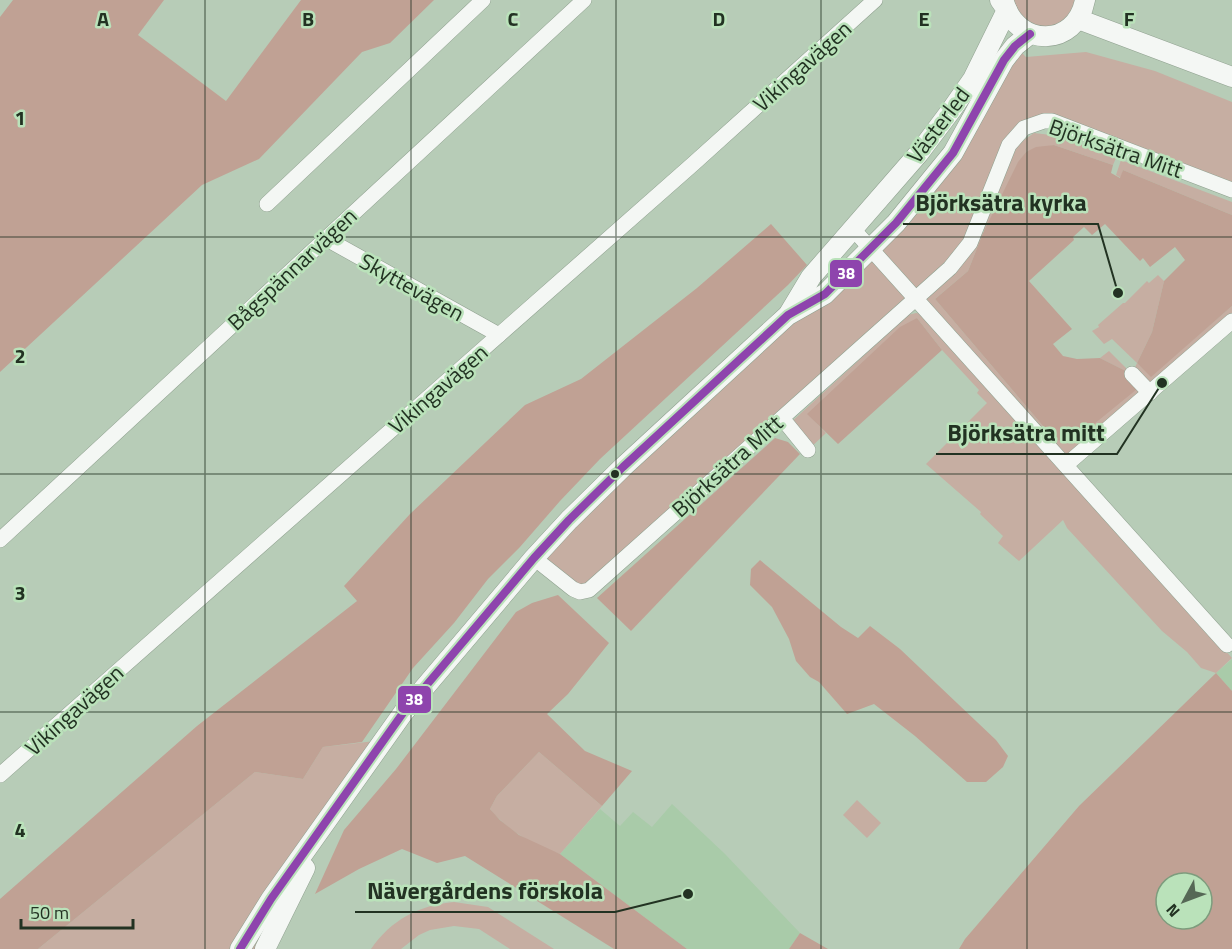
<svg xmlns="http://www.w3.org/2000/svg" width="1232" height="949" font-family="'Titillium Web',sans-serif">
  <style>
    .built { fill: #a9cba9 }
    .green { fill: #c6aea2 }
    .forest { fill: #c0a194; fill-rule: evenodd }
    .lines { fill: none; stroke-linecap: round; stroke-linejoin: round }
    .minor-casing { stroke: #8fa08f; stroke-width: 16 }
    .tertiary-casing { stroke: #8fa08f; stroke-width: 21 }
    .minor { stroke: #f4f7f4; stroke-width: 15 }
    .tertiary { stroke: #f4f7f4; stroke-width: 20 }
    .bus-1-casing { stroke: #bae2ba; stroke-width: 12 }
    .bus-1 { stroke: #8e44ad; stroke-width: 8 }
    .grid { fill: none; stroke: #223222; stroke-width: 1.5; stroke-opacity: 0.55 }
    .bus-dot { fill: #223222; stroke: #bae2ba; stroke-width: 2 }
    .labels { text-anchor: middle; stroke-width: 5; stroke-linejoin: round; paint-order: stroke }
    .street-label { font-size: 22px; fill: #223222; stroke: #bae2ba }
    .grid-label { font-size: 20px; text-anchor: middle; font-weight: bold; fill: #223222; stroke: #bae2ba; stroke-width: 5; stroke-linejoin: round; paint-order: stroke }
    .leader { fill: none; stroke: #223222; stroke-width: 2 }
    .callout-dot { fill: #223222; stroke: #bae2ba; stroke-width: 2 }
    .callout-label { font-size: 24px; text-anchor: middle; font-weight: bold; fill: #223222; stroke: #bae2ba; stroke-width: 5; stroke-linejoin: round; paint-order: stroke }
    .line-badge { stroke: #bae2ba; stroke-width: 2 }
    .badge-label { font-size: 16px; text-anchor: middle; font-weight: bold; fill: #fff }
  </style>
  <rect width="100%" height="100%" fill="#b7ccb7"/>
  <!-- built -->
  <g class="built">
    <path d="M1232 659V691L1216 673Z"/>
    <path d="M672 804 725 854 800 933 789 949H687L560 854 600 809 620 826 633 812 652 827Z"/>
  </g>
  <!-- green -->
  <g class="green">
    <path d="M1004 0H1085L1083 11 1039 36Z"/>
    <path d="M1015 46 1026 57 1086 52 1155 71 1232 102V186L1054 118 1024 128 970 243 589 590 534 558 896 223Z"/>
    <path d="M1034 133 1059 136 1116 158 1113 165 1054 145 1026 152 1018 163 985 231 982 229 1018 144Z"/>
    <path d="M1121 160 1232 202V215L1123 170 1121 178 1116 175Z"/>
    <path d="M981 231 983 233 968 271 935 299 1055 440 1132 374 1100 358 1109 351 1132 374 1137 363 1112 339 1104 344 1092 331 1099 327 1098 325 1123 303H1125L1147 281 1149 283 1158 275 1164 281 1152 332 1137 363 1151 376 1232 306V321L1066 465 921 303C949 278 966 267 981 231Z"/>
    <path d="M916 313 922 314 1232 658 1216 673 1201 668 1187 652 1162 631 1067 528 1063 520 1019 561 998 543 1003 536 980 514 981 512 926 464 987 403 977 393 979 390 942 350 917 318 808 414 826 433 808 450 788 425 908 315Z"/>
    <path d="M384 740 334 811 265 949H38L255 772 303 779 323 747Z"/>
    <path d="M539 752 602 806 560 854C533 844 509 832 490 809L497 796Z"/>
    <path d="M857 800 881 823 867 838 843 815Z"/>
    <path d="M454 902 488 907 554 949H510L479 929 454 926 430 930 419 935 401 949H371C391 920 419 905 454 902Z"/>
  </g>
  <!-- forest -->
  <g class="forest">
    <path d="M13 0H164L138 35 226 101 301 0H434L390 43 362 52 259 159 202 185 0 372V17Z"/>
    <path d="M1054 145 1113 165 1111 173 1120 178 1123 170 1232 215V306L1151 377 1137 363 1152 332 1164 281 1185 260 1175 247 1150 267 1143 258 1140 261 1105 224 1092 235 1084 227 1073 237 1074 240 1029 281 1072 329 1053 344 1063 356 1077 359 1100 358 1132 374 1142 385 1072 442 1055 440 935 299 968 271 983 233 1018 162 1026 152 1036 147Z"/>
    <path d="M771 224 807 265 788 285 600 459 560 501 520 547 488 579 454 623 413 668 362 742 323 747 303 779 255 772 38 949H0V899L197 726 357 601 344 586 410 514 525 405 581 379 697 288Z"/>
    <path d="M917 318 942 350 838 444 807 414 900 327Z"/>
    <path d="M775 438 788 442 800 454 631 631 597 598Z"/>
    <path d="M760 560 841 627 858 638 870 626 900 649 996 740 1008 756 1003 767 986 782H967L915 736 874 704 847 714 819 682 810 677 796 661 789 639 772 607 750 585 751 569Z"/>
    <path d="M558 595 609 643 568 694 547 714 585 751 632 771 602 806 539 752 497 796 490 809 500 820 519 835 560 854 687 949H614L465 856 437 863 402 849 359 869 315 894 344 830 396 769 516 612 532 603Z"/>
    <path d="M1216 673 1232 691V949H959L965 939 1079 806ZM1166 883H1202V919H1166Z"/>
    <path d="M800 933 828 949H789Z"/>
  </g>
  <g class="lines">
    <defs>
      <g id="minor">
        <path d="M267 204 483 0"/>
        <path d="M853 229 1227 645"/>
        <path d="M325 238 499 335"/>
        <path d="M1132 374 1150 393"/>
        <path d="M782 418 808 450"/>
        <path d="M1066 465 1232 321"/>
        <path d="M0 540 584 0"/>
        <path d="M534 558 573 589 580 592 589 590 950 268 970 243 1009 145 1024 128 1044 121H1052L1232 190"/>
        <path d="M0 775 693 164 875 0"/>
      </g>
      <g id="tertiary">
        <path d="M1004 2C1017 48 1076 48 1085 0"/>
        <path d="M1078 19 1232 77"/>
        <path d="M790 312 811 277 919 153 952 109 973 79 1007 10 1000 0"/>
        <path d="M240 949 271 899 403 713 534 558 569 520 623 467 788 315 825 294 896 223 953 153 1004 60 1015 46 1030 34"/>
        <path d="M265 949 305 868"/>
      </g>
    </defs>
    <!-- minor casing -->
    <use href="#minor" class="minor-casing"/>
    <!-- tertiary casing -->
    <use href="#tertiary" class="tertiary-casing"/>
    <!-- minor -->
    <use href="#minor" class="minor"/>
    <!-- tertiary -->
    <use href="#tertiary" class="tertiary"/>
    <defs>
      <path id="bus-1" d="M240 949 271 899 403 713 534 558 569 520 623 467 788 315 825 294 896 223 953 153 1004 60 1015 46 1030 34"/>
    </defs>
    <!-- bus-1 casing -->
    <use href="#bus-1" class="bus-1-casing"/>
    <!-- bus-1 -->
    <use href="#bus-1" class="bus-1"/>
  </g>
  <!-- grid -->
  <path class="grid" d="M205 0V949M411 0V949M616 0V949M821 0V949M1027 0V949M0 237H1232M0 474H1232M0 712H1232"/>
  <!-- markers -->
  <circle class="bus-dot" cx="615" cy="474" r="5"/>
  <g class="labels">
    <!-- street labels -->
    <g class="street-label">
      <text transform="translate(802 66) rotate(-42)" y="8">Vikingavägen</text>
      <text transform="translate(938 125) rotate(-53)" y="8">Västerled</text>
      <text transform="translate(1116 148) rotate(19)" y="8">Björksätra Mitt</text>
      <text transform="translate(292 269) rotate(-43)" y="8">Bågspännarvägen</text>
      <text transform="translate(412 287) rotate(29)" y="8">Skyttevägen</text>
      <text transform="translate(438 389) rotate(-41)" y="8">Vikingavägen</text>
      <text transform="translate(727 466) rotate(-42)" y="8">Björksätra Mitt</text>
      <text transform="translate(74 710) rotate(-42)" y="8">Vikingavägen</text>
    </g>
  </g>
  <g class="grid-label">
    <text x="103" y="26">A</text>
    <text x="308" y="26">B</text>
    <text x="513" y="26">C</text>
    <text x="719" y="26">D</text>
    <text x="924" y="26">E</text>
    <text x="1129" y="26">F</text>
    <text x="20" y="125">1</text>
    <text x="20" y="363">2</text>
    <text x="20" y="600">3</text>
    <text x="20" y="837">4</text>
  </g>
  <!-- callouts -->
  <path class="leader" d="M1118 293L1098 224H903M1162 383L1117 454H936M688 894L615 912H355"/>
  <g class="callout-dot">
    <circle cx="1118" cy="293" r="6"/>
    <circle cx="1162" cy="383" r="6"/>
    <circle cx="688" cy="894" r="6"/>
  </g>
  <g class="callout-label">
    <text x="1001" y="211">Björksätra kyrka</text>
    <text x="1026" y="441">Björksätra mitt</text>
    <text x="485" y="899">Nävergårdens förskola</text>
  </g>
  <g class="line-badge">
    <rect x="829" y="259" width="34" height="29" rx="6" fill="#8e44ad"/>
    <rect x="397" y="685" width="35" height="29" rx="6" fill="#8e44ad"/>
  </g>
  <g class="badge-label">
    <text x="846" y="279">38</text>
    <text x="414" y="705">38</text>
  </g>
  <!-- north arrow -->
  <g transform="translate(1184 901) rotate(229)"><circle r="28" fill="#bae2ba" stroke="#7d9c7d" stroke-width="1.5"/>
  <path d="M0-4.5L10 22L0 15L-10 22Z" fill="#566856"/>
  <text y="-9" font-size="16" font-weight="bold" text-anchor="middle" fill="#223222">N</text>
  </g>
  <!-- scale -->
  <path d="M21 919v9h112v-9" fill="none" stroke="#223222" stroke-width="3"/>
  <text x="30" y="919" font-size="18" fill="#223222" stroke="#bae2ba" stroke-width="4.5" paint-order="stroke">50 m</text>
</svg>
